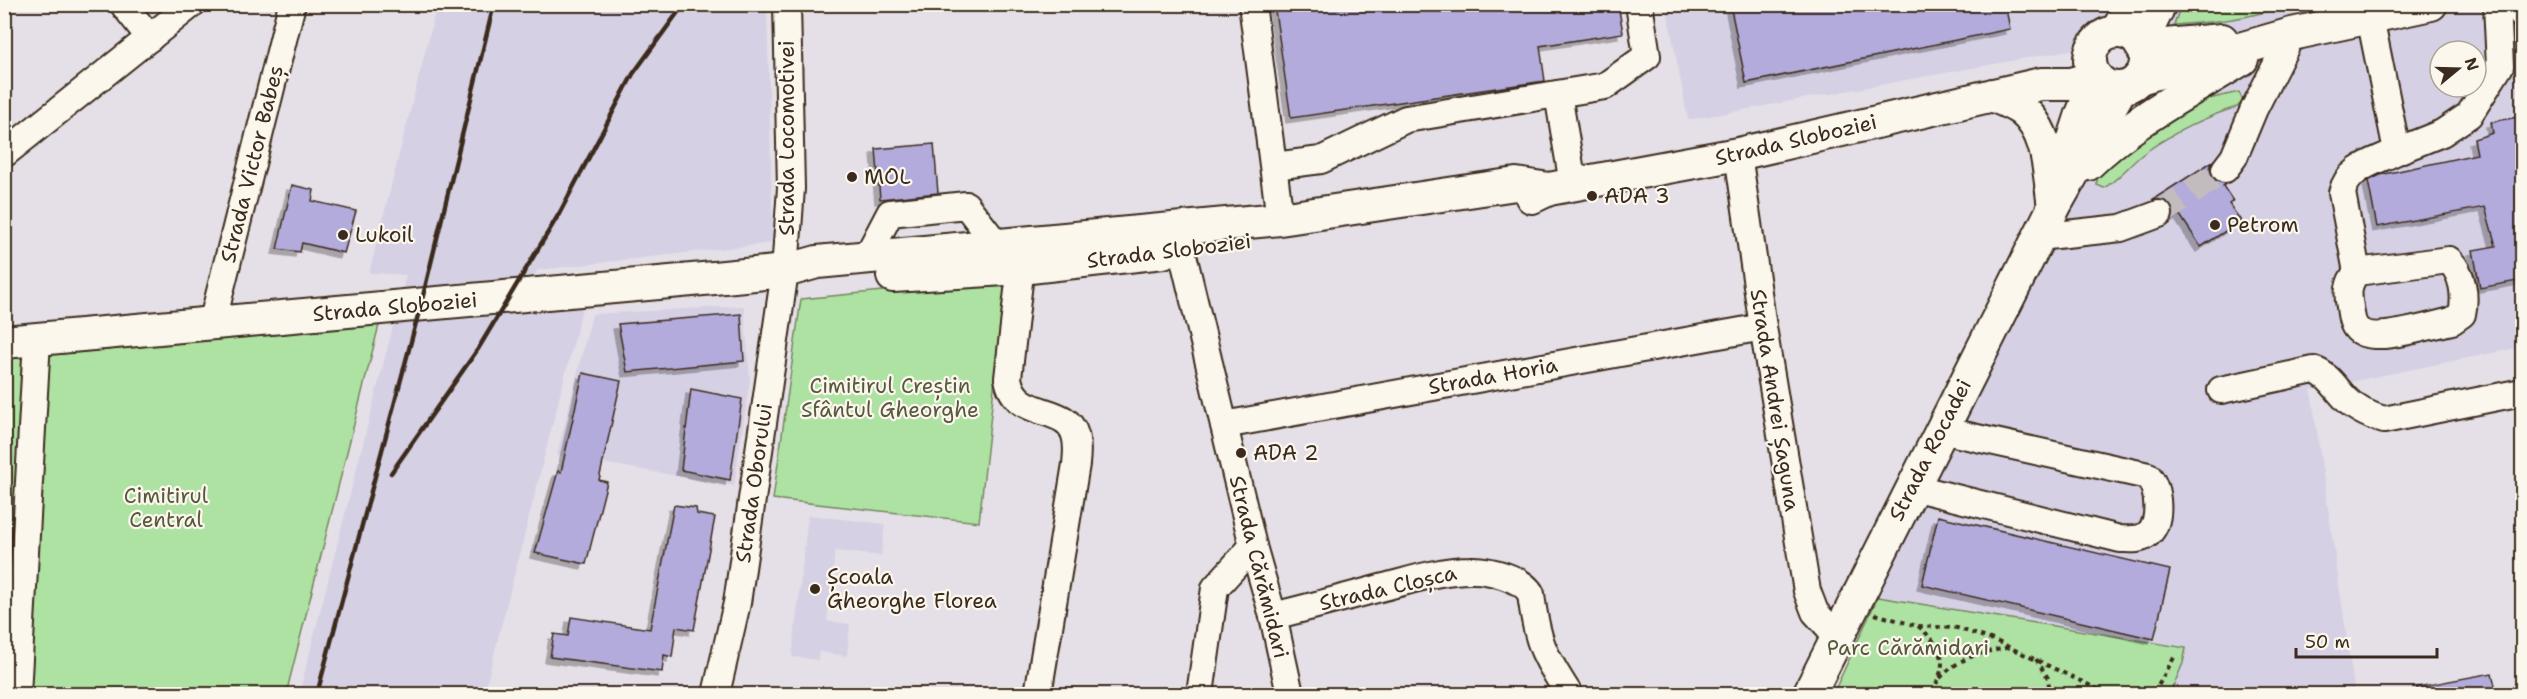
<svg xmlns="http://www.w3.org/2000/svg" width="2527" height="699" font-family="'Shantell Sans',sans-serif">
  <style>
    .built { fill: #d6d0e4; fill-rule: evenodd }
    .green { fill: #aee2a3; stroke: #748660; stroke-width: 1.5 }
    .building { fill: #b3abdc; stroke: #3b2a1e; stroke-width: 1.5; filter: url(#shadow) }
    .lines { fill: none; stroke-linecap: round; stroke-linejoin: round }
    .minor-tunnel { stroke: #c3bcbf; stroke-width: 26; stroke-dasharray: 26 13; stroke-linecap: butt }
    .minor-casing { stroke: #3b2a1e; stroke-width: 30 }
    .major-casing { stroke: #3b2a1e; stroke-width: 36 }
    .path { stroke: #3b2a1e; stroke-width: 4; stroke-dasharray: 4.5 4.5; stroke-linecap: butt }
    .minor { stroke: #fbf7ec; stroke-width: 26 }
    .major { stroke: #fbf7ec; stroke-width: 32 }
    .rail { stroke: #3b2a1e; stroke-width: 4.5 }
    .poi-dot { fill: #3b2a1e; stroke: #fbf7ec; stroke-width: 2 }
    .labels { text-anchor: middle; stroke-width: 4.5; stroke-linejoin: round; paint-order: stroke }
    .street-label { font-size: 21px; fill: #3b2a1e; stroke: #fbf7ec }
    .poi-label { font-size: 21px; fill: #3b2a1e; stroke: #fbf7ec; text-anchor: start }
    .park-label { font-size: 21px; fill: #58583f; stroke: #fbf7ec }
  </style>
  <defs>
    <filter id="shadow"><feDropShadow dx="-5" dy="5" stdDeviation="0" flood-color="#0004"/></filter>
  </defs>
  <rect width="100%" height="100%" fill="#e5e0e7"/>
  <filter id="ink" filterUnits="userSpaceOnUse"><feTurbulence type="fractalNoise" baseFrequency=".0167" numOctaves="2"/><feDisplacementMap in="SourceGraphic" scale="12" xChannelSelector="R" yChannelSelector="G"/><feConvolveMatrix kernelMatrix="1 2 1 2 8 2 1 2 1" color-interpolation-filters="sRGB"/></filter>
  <g filter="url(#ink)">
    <!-- built -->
    <g class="built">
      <path d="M437 5H767L773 243 538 270 515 309 583 305 484 694H299L406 275 369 273Z"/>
      <path d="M1666 5H2522V347L2311 390 2355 694H2170L2183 663 2185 648 1878 597 2147 36 1688 120ZM2440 51H2476V87H2440Z"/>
      <path d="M744 306 750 380 734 486 557 455 592 314Z"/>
      <path d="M808 515 885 524 881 556 835 551 827 621 850 624 847 656 819 652 818 660 792 657Z"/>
    </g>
    <!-- green -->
    <g class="green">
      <path d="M2181 5 2182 4 2279 5 2277 8C2244 20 2209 22 2174 25Z"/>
      <path d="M2239 92 2243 101 2237 107C2209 115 2171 134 2147 151 2132 161 2121 178 2104 188L2097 185V177L2117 154 2200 101Z"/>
      <path d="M1006 279 979 522 773 499 801 299Z"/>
      <path d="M379 325 286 694H5V359Z"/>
      <path d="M1878 597 2186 648 2183 663 2170 694H1833Z"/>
    </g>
    <!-- building -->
    <g class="building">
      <path d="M1274 4H1618L1623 33 1540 46 1545 81 1291 118Z"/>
      <path d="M1730 4H2005L2010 29 1746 83Z"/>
      <path d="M2523 116V280L2480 288 2473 250 2496 246 2485 207 2377 227 2368 181 2380 175 2477 154 2474 139 2493 133 2491 122Z"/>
      <path d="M934 144 938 193 880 199 876 149Z"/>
      <path d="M2213 161 2210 168 2212 175 2217 181 2227 183 2223 186 2233 201 2229 204 2241 221 2201 247 2180 215 2173 219V209L2169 203 2161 199 2152 200Z"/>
      <path d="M292 185 314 190 312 201 356 211 344 253 302 243 300 252 277 249Z"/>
      <path d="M741 314 744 361 627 372 618 324Z"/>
      <path d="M583 373 621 381 599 480 607 482 586 564 535 553 558 471 561 472Z"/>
      <path d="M691 389 742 399 730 480 681 470Z"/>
      <path d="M674 505 696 508 697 514 715 517 694 630 676 627 672 657 664 655 662 672 550 657 554 634 568 636 571 617 650 629Z"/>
      <path d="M1938 516 2170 570 2154 639 1922 585Z"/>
      <path d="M2492 673 2497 694H2418L2417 687Z"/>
    </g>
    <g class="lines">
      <!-- minor-tunnel -->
      <path class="minor-tunnel" d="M2159 214 2225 169"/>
      <defs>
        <g id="minor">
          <path d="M123 4 150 38"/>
          <path d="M1252 4 1280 219"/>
          <path d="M2520 4 2522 15"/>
          <path d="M1558 94 1573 184"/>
          <path d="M2397 151 2442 133 2469 115 2500 66 2497 4"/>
          <path d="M4 154 192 4"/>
          <path d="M1738 154 1763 327 1807 591 1815 612 1837 636"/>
          <path d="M1274 166 1321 160 1406 119 1605 86 1647 56 1639 4"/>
          <path d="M2225 169 2234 157 2254 109 2292 34"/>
          <path d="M1177 230 1253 546 1273 616 1290 694"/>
          <path d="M2038 237 2121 228 2159 214"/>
          <path d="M1020 249 1022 256 1008 378C1015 421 1066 403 1075 435 1078 444 1077 455 1076 464L1038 694"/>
          <path d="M867 257 890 213 966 205 997 245"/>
          <path d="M2449 260C2463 274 2466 295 2462 314L2452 321C2431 325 2372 345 2357 329 2352 324 2351 314 2350 307 2347 292 2348 283 2357 272Z"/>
          <path d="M2357 272 2342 193C2348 167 2376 162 2397 151L2370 17"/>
          <path d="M212 324 292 4"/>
          <path d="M2221 390 2314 370C2329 375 2336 389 2346 399 2356 410 2371 416 2384 420L2522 392"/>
          <path d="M1224 425 1763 327"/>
          <path d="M1912 487 2120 539C2130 539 2140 541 2148 534 2162 522 2159 489 2148 476L1941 430"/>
          <path d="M1273 616C1310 607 1347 597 1384 587 1412 580 1441 570 1470 570 1487 569 1523 578 1531 594 1537 642 1543 654 1569 694"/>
          <path d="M17 694 37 340"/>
          <path d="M716 694 737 603 785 271 791 188 787 4"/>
          <path d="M1200 694 1215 588 1253 546"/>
        </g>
        <g id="major">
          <path d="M2116 32 2133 4"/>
          <circle cx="2118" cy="60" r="28"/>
          <path d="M2140 44 2160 4"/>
          <path d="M2142 47 2222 40"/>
          <path d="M2139 78 2292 34 2431 4"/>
          <path d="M1993 95C2002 100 2014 104 2022 110 2050 132 2049 175 2054 207"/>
          <path d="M2069 154 2082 114 2097 79"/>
          <path d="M2088 164C2133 120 2189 92 2242 59"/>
          <path d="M1532 197 1549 189 1738 154 2041 84H2071L2096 77"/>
          <path d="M893 276 1021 268 1163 252"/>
          <path d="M4 342 714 278 785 271 817 262 1280 219 1516 184 1549 189"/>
          <path d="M1809 694 2054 207 2121 88"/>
        </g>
      </defs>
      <!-- minor casing -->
      <use href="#minor" class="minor-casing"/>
      <!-- major casing -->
      <use href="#major" class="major-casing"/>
      <!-- path -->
      <g class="path">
        <path d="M1875 614 1917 626 1957 628 1996 641 2108 694"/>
        <path d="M1918 626C1945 649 1949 662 1931 694"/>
        <path d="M2036 659 2048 678 2050 694"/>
        <path d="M1940 678C1962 655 1982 653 2011 647"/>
        <path d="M2157 694 2158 686 2176 654"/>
      </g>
      <!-- minor -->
      <use href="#minor" class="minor"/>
      <!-- major -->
      <use href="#major" class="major"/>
      <!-- rail -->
      <g class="rail">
        <path d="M391 473 478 349 559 214 633 74 684 4"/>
        <path d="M317 694 421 304 494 4"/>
      </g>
    </g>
  </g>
  <!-- markers -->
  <g class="poi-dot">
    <circle cx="852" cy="177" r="6"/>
    <circle cx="1592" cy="196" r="6"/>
    <circle cx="2215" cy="225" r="6"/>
    <circle cx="343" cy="235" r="6"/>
    <circle cx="1241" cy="453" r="6"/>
    <circle cx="815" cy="589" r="6"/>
  </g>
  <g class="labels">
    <!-- street labels -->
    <g class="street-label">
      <text transform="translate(787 138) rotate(-90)" y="7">Strada Locomotivei</text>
      <text transform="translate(1796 140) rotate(-13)" y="7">Strada Sloboziei</text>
      <text transform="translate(252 164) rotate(-76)" y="7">Strada Victor Babeș</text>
      <text transform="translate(1169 251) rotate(-7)" y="7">Strada Sloboziei</text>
      <text transform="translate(395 307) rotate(-5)" y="7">Strada Sloboziei</text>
      <text transform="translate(1493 376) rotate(-10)" y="7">Strada Horia</text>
      <text transform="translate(1775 400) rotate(81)" y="7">Strada Andrei Șaguna</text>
      <text transform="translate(1930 450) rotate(-63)" y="7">Strada Rocadei</text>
      <text transform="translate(754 483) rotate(-82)" y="7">Strada Oborului</text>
      <text transform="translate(1259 567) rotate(76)" y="7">Strada Cărămidari</text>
      <text transform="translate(1388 588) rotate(-13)" y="7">Strada Cloșca</text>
    </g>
    <!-- poi labels -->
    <g class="poi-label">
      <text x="864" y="184">MOL</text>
      <text x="1604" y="203">ADA 3</text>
      <text x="2227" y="232">Petrom</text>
      <text x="355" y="242">Lukoil</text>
      <text x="1253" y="460">ADA 2</text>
      <text x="827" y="584">Școala<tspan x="827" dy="24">Gheorghe Florea</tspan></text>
    </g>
    <!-- park labels -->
    <g class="park-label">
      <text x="890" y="393">Cimitirul Creștin<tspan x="890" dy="24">Sfântul Gheorghe</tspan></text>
      <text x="166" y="503">Cimitirul<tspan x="166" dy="24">Central</tspan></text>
      <text x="1908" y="655">Parc Cărămidari</text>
    </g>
  </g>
  <!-- margin -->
  <rect width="2527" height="699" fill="none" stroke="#fbf7ec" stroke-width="24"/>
  <rect x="12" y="12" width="2503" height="675" fill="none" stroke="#3b2a1e" stroke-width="2" filter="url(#ink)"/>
  <!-- north arrow -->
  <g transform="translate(2458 69) rotate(71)"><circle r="28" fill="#fbf7ec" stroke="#aea59a" stroke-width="1.5"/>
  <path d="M0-4.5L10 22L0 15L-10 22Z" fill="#3b2a1e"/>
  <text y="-9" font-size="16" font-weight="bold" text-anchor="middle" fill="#3b2a1e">N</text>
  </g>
  <!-- scale -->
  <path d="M2296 648v9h141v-9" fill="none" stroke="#3b2a1e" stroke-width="3"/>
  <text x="2305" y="648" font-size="18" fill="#3b2a1e" stroke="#fbf7ec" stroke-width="4.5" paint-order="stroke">50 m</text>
</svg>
